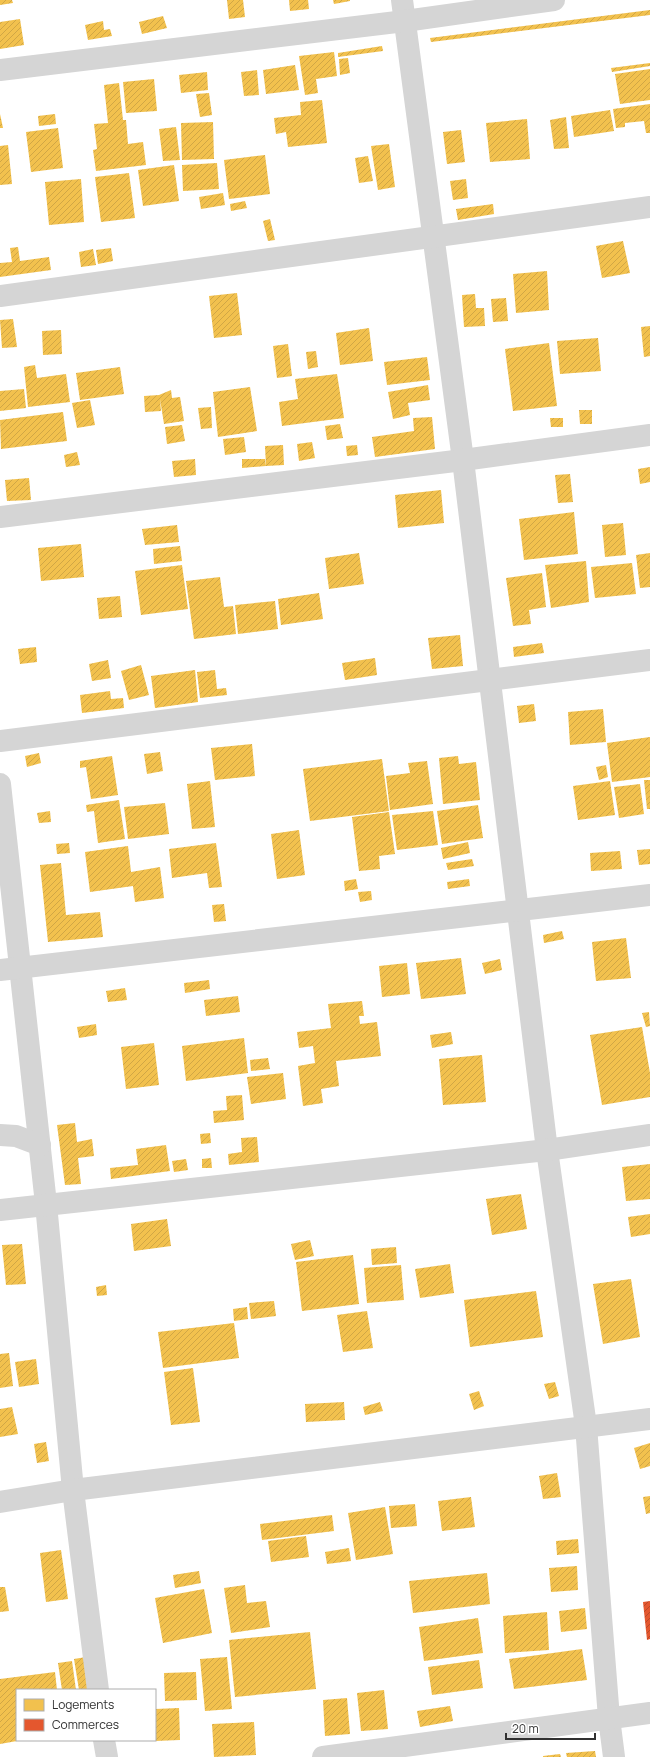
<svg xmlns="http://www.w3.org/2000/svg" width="650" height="1757" font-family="Manrope,sans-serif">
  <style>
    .homes { fill: url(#homes-hatch) }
    .shops { fill: url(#shops-hatch) }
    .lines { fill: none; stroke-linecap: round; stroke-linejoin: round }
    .minor { stroke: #d5d5d5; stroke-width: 22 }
  </style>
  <defs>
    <pattern id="homes-hatch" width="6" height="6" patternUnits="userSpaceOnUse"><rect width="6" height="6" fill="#f2c14e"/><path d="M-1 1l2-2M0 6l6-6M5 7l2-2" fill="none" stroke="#d0a645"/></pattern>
    <pattern id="shops-hatch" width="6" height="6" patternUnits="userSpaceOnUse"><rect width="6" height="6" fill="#e4572e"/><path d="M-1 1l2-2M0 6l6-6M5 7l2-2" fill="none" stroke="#b94928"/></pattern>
  </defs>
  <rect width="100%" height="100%" fill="#fff"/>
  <!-- homes -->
  <g class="homes">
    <path d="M0 0H12L13 3 0 5Z"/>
    <path d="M227 0H243L245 17 229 19Z"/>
    <path d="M289 0H308L309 9 290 11Z"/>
    <path d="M333 0H350V1L334 4Z"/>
    <path d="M650 10V15L431 42 430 38Z"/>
    <path d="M163 16 167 28 142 34 139 22Z"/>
    <path d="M20 19 24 45 0 49V22Z"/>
    <path d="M103 21 104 30 110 29 112 36 88 40 85 25Z"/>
    <path d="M382 46 383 51 338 57V53Z"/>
    <path d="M334 52 337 76 316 79 318 93 305 95 299 56Z"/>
    <path d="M348 58 350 73 340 75 339 59Z"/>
    <path d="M650 63V66L612 72 611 68Z"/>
    <path d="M295 65 299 90 266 94 263 70Z"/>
    <path d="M650 69V100L620 104 615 74Z"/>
    <path d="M257 70 259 95 244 96 241 72Z"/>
    <path d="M207 72 208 90 181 93 179 75Z"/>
    <path d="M154 79 157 111 126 113 123 82Z"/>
    <path d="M119 83 123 120H126L128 144 143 142 146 165 96 171 93 150 97 149 94 124 108 123 104 85Z"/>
    <path d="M209 93 212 115 200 117 196 94Z"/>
    <path d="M322 100 327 143 288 147 286 132 276 134 274 118 301 115 300 102Z"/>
    <path d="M650 104V133H646L644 121 625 123V127L616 128 613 109Z"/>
    <path d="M610 110 614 131 574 137 571 116Z"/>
    <path d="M0 114 3 128H0Z"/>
    <path d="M55 114 56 124 39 126 38 116Z"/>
    <path d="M566 117 569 148 554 149 550 120Z"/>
    <path d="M527 119 530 159 490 162 486 123Z"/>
    <path d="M213 122 214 159 182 160 181 123Z"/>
    <path d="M176 127 180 160 163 161 159 129Z"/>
    <path d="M58 128 63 168 31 172 26 132Z"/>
    <path d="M461 130 465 162 447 164 443 132Z"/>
    <path d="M389 144 395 187 378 190 371 146Z"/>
    <path d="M8 145 12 184 0 185V146Z"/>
    <path d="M265 155 270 194 229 199 224 160Z"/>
    <path d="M368 156 373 181 359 183 355 158Z"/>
    <path d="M217 163 219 189 183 191 182 165Z"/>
    <path d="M174 165 179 201 143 206 138 170Z"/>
    <path d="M129 173 135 218 101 222 95 177Z"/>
    <path d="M81 179 84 222 49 225 45 182Z"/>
    <path d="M466 179 468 198 453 200 450 181Z"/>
    <path d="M223 193 225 205 201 209 199 197Z"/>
    <path d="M245 201 247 208 231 211 230 204Z"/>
    <path d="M493 204 494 214 458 220 456 209Z"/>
    <path d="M270 219 275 240 268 241 263 221Z"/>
    <path d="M623 241 630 273 602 278 596 246Z"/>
    <path d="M18 247 20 261 49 257 51 270 0 277V263L12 262 10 248Z"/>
    <path d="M111 248 113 261 98 264 96 250Z"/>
    <path d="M93 249 96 265 81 267 79 252Z"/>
    <path d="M547 271 549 310 516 313 513 274Z"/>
    <path d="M237 293 242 335 214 338 209 296Z"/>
    <path d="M475 294 476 308H484L485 326 464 327 462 295Z"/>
    <path d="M506 298 508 321 493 322 491 299Z"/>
    <path d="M13 319 17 347 2 348 0 320Z"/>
    <path d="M650 326V356L644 357 641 327Z"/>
    <path d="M369 328 373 361 340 365 336 333Z"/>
    <path d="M61 330 62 354 43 355 42 331Z"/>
    <path d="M598 338 601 371 560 374 557 341Z"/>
    <path d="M549 343 557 406 513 411 505 349Z"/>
    <path d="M288 344 292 376 277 378 273 346Z"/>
    <path d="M316 351 318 367 308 369 306 352Z"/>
    <path d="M427 357 430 380 387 385 384 362Z"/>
    <path d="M35 365 37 378 66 374 70 402 28 407 24 367Z"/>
    <path d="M120 367 124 394 80 400 76 373Z"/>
    <path d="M337 374 344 418 282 426 279 402 298 399 295 379Z"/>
    <path d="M428 385 430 400 408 403 410 415 393 419 388 392Z"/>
    <path d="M250 387 257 431 218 437 213 392Z"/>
    <path d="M24 389 26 408 0 411V391Z"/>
    <path d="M171 390 172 398 180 397 184 421 164 424 160 399 161 411 145 412 144 396 159 395Z"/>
    <path d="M90 400 95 425 77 428 72 403Z"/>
    <path d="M211 407 212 428 201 429 198 408Z"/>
    <path d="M579 410H592V424H580Z"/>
    <path d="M63 412 67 441 1 449 0 420Z"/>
    <path d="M432 417 435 449 375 457 372 437 414 431 413 418Z"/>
    <path d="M550 418H563V427H551Z"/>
    <path d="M340 424 343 438 327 440 325 426Z"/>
    <path d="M182 425 185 441 167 444 165 427Z"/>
    <path d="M244 437 246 452 225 455 223 439Z"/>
    <path d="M312 442 315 458 299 461 297 444Z"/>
    <path d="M283 445 284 465 266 466 265 446Z"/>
    <path d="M357 445 358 455 347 456 346 446Z"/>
    <path d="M77 452 80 465 66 467 64 455Z"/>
    <path d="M195 459 196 475 174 477 172 461Z"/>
    <path d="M242 459H265L266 466 242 468Z"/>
    <path d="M650 467V482L640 484 638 469Z"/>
    <path d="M570 474 573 502 558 503 555 475Z"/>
    <path d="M29 478 31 500 7 501 5 480Z"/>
    <path d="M441 490 444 523 398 528 395 495Z"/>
    <path d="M574 512 578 554 524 560 519 519Z"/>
    <path d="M623 523 626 555 605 557 602 525Z"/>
    <path d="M177 525 179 542 145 545 142 529Z"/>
    <path d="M81 544 84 577 41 581 38 548Z"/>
    <path d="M180 546 182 561 154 564 153 549Z"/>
    <path d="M359 553 364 584 329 589 325 558Z"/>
    <path d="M650 553V587L640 588 636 555Z"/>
    <path d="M586 561 589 602 551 608 545 565Z"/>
    <path d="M632 563 636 594 595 598 591 567Z"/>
    <path d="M182 565 188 609 141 615 135 571Z"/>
    <path d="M542 573 546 607 529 610 531 624 513 626 506 578Z"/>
    <path d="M220 577 224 607 233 606 236 634 194 639 186 581Z"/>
    <path d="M319 593 323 619 281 625 278 599Z"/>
    <path d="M120 596 122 617 99 619 97 598Z"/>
    <path d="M275 601 278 629 238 634 235 605Z"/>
    <path d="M460 635 463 666 432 669 428 638Z"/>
    <path d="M542 643 544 653 514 657 513 647Z"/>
    <path d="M36 647 37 662 20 664 18 649Z"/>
    <path d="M375 658 377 675 345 680 342 663Z"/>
    <path d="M108 660 111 678 92 681 89 664Z"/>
    <path d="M141 665 149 695 129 700 121 671Z"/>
    <path d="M195 670 198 702 155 708 151 676Z"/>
    <path d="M215 670 217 689 226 688 227 695 200 698 197 672Z"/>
    <path d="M110 691 111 699 123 698 124 708 82 713 80 695Z"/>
    <path d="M534 704 536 721 519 723 517 706Z"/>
    <path d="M603 709 606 742 570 745 568 712Z"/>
    <path d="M650 737V777L612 782 607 743Z"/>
    <path d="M252 744 255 776 215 780 211 748Z"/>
    <path d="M160 752 163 771 147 774 144 754Z"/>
    <path d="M39 753 41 763 27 767 25 756Z"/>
    <path d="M112 756 118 795 91 799 86 767 80 768V761Z"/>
    <path d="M458 756 459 764 476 762 480 800 443 804 439 758Z"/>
    <path d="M382 759 389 811 310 821 303 769Z"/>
    <path d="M427 761 433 804 390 810 386 776 410 773 408 763Z"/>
    <path d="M606 765 608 777 599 780 596 767Z"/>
    <path d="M644 780H650V809H647Z"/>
    <path d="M210 781 215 827 192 829 187 784Z"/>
    <path d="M610 781 615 815 578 820 573 786Z"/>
    <path d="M640 784 644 814 619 818 614 787Z"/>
    <path d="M119 800 125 839 98 843 94 811 87 812 86 805Z"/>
    <path d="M165 803 169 834 128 839 124 807Z"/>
    <path d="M478 805 483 838 442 844 437 811Z"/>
    <path d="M50 811 51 822 39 823 37 813Z"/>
    <path d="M433 811 438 845 397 850 392 815Z"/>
    <path d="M389 812 395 854 379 856 380 869 359 871 352 817Z"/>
    <path d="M299 830 305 875 277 879 271 834Z"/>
    <path d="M468 842 470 853 443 859 441 848Z"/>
    <path d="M69 843 70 853 57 854 56 844Z"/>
    <path d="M216 843 222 887 209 888 207 873 172 878 169 849Z"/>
    <path d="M128 846 131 872 160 867 164 898 135 902 133 886 90 892 85 852Z"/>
    <path d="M650 849V864L639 865 637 850Z"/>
    <path d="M620 851 622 869 591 871 590 853Z"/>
    <path d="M472 859 474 866 448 870 446 863Z"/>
    <path d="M61 863 66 915 100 912 103 937 48 942 40 865Z"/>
    <path d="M356 879 358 889 345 891 344 881Z"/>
    <path d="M469 879 470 886 448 889 447 882Z"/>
    <path d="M371 891 372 900 360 902 358 892Z"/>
    <path d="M224 904 226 921 214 922 212 905Z"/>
    <path d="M562 931 564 939 544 943 543 935Z"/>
    <path d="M626 938 631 978 596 981 592 942Z"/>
    <path d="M461 958 466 994 421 999 416 963Z"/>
    <path d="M500 959 502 970 485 974 482 963Z"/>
    <path d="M407 963 410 994 382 997 379 966Z"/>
    <path d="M209 980 210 989 185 993 184 983Z"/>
    <path d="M125 988 127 1000 108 1002 106 991Z"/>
    <path d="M238 996 240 1012 206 1016 204 1000Z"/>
    <path d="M362 1001 364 1016H359L360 1024 377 1022 381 1056 336 1061 339 1086 321 1089 323 1103 303 1106 298 1066 315 1063 313 1046 299 1048 297 1032 331 1028 328 1004Z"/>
    <path d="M649 1012 650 1026 646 1027 642 1013Z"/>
    <path d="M96 1024 97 1035 79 1038 77 1027Z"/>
    <path d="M642 1027 650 1073V1097L602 1105 590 1035Z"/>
    <path d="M451 1032 453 1044 432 1048 430 1035Z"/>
    <path d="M244 1038 248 1073 186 1081 182 1046Z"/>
    <path d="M154 1043 159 1085 126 1089 121 1047Z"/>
    <path d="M482 1055 486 1102 443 1105 439 1059Z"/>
    <path d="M268 1058 270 1069 251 1071 250 1060Z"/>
    <path d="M283 1073 286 1099 251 1104 247 1077Z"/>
    <path d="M242 1095 244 1120 214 1123 213 1111 227 1110 226 1096Z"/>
    <path d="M75 1123 77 1142 92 1139 94 1156 78 1158 81 1184 65 1185 57 1125Z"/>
    <path d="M210 1133 211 1143 201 1144 200 1134Z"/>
    <path d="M257 1137 259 1162 229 1165 228 1154 242 1152 241 1138Z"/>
    <path d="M166 1145 170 1171 111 1179 110 1168 138 1165 136 1149Z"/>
    <path d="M211 1158 212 1168H202V1159Z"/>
    <path d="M186 1159 188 1170 174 1172 172 1161Z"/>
    <path d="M650 1164V1199L626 1201 622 1167Z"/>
    <path d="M521 1194 527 1229 492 1235 486 1199Z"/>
    <path d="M650 1214V1234L631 1237 628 1217Z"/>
    <path d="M167 1219 171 1246 134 1251 131 1224Z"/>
    <path d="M310 1240 314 1256 295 1260 291 1244Z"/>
    <path d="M22 1244 26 1284 6 1285 2 1245Z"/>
    <path d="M396 1247 397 1263 372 1265 371 1249Z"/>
    <path d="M353 1255 359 1304 302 1311 296 1262Z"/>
    <path d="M450 1264 454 1293 420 1298 415 1269Z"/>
    <path d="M401 1265 404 1300 367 1303 364 1268Z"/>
    <path d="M631 1279 640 1337 603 1344 593 1284Z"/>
    <path d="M106 1285 107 1295 97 1296 96 1287Z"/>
    <path d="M536 1291 543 1337 470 1347 464 1300Z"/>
    <path d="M274 1301 276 1316 251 1319 249 1303Z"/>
    <path d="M247 1307 248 1319 234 1321 233 1309Z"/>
    <path d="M367 1311 373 1348 343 1352 337 1315Z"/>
    <path d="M234 1323 239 1358 163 1368 158 1332Z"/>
    <path d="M9 1353 13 1386 0 1388V1354Z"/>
    <path d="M36 1359 39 1384 19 1387 15 1362Z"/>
    <path d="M193 1368 200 1422 171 1425 164 1372Z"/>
    <path d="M555 1382 559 1396 549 1399 544 1384Z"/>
    <path d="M479 1391 484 1406 474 1410 469 1394Z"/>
    <path d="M344 1402 345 1420 306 1422 305 1404Z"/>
    <path d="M380 1402 383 1411 365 1415 363 1407Z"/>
    <path d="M12 1407 18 1434 0 1437V1409Z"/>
    <path d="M46 1442 49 1461 37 1463 34 1444Z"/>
    <path d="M650 1443V1466L640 1469 634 1448Z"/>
    <path d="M557 1473 561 1497 543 1499 539 1476Z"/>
    <path d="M650 1496V1513L646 1514 643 1497Z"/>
    <path d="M471 1497 475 1527 442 1531 438 1501Z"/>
    <path d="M415 1504 417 1526 391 1528 389 1506Z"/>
    <path d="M385 1507 393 1554 356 1560 348 1513Z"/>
    <path d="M332 1515 334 1531 262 1540 260 1524Z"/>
    <path d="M306 1536 309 1557 271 1562 268 1541Z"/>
    <path d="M578 1539 579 1553 557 1555 556 1541Z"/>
    <path d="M349 1548 351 1561 327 1564 325 1552Z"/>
    <path d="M61 1550 68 1599 46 1602 40 1553Z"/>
    <path d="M577 1566 578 1590 551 1592 549 1568Z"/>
    <path d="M199 1571 201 1583 175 1588 173 1575Z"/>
    <path d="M487 1573 490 1604 413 1613 409 1581Z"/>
    <path d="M245 1585 247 1603 266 1601 270 1627 231 1633 224 1588Z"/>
    <path d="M0 1587H5L9 1611 0 1612Z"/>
    <path d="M204 1589 212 1633 163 1643 155 1598Z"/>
    <path d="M585 1608 587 1629 561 1632 559 1611Z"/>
    <path d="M547 1612 549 1650 505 1653 503 1616Z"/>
    <path d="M478 1618 483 1653 424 1661 419 1627Z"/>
    <path d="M310 1632 316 1689 235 1697 229 1640Z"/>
    <path d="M582 1649 587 1680 514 1689 509 1659Z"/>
    <path d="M86 1657 91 1690H79L74 1659Z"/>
    <path d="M227 1657 232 1709 205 1711 200 1659Z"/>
    <path d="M479 1660 483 1688 432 1695 428 1667Z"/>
    <path d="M72 1661 76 1690H62L58 1663Z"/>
    <path d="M55 1672 57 1690H17V1741L0 1744V1679Z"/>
    <path d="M196 1672 197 1700 165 1701 164 1673Z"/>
    <path d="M384 1690 388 1729 361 1731 357 1693Z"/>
    <path d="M347 1698 350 1734 325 1736 323 1700Z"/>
    <path d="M450 1706 453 1721 420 1727 417 1711Z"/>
    <path d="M179 1708 180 1740 155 1741V1709Z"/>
    <path d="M254 1722 256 1755 214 1757 212 1724Z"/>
    <path d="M595 1751 596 1757H567L566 1753Z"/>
    <path d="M560 1754 561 1757H543V1756Z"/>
  </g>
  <!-- shops -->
  <path class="shops" d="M650 1601V1639L647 1640 643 1602Z"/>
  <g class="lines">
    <!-- minor -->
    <g class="minor">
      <path d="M402 0 463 460 547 1150 586 1426 609 1718 614 1757"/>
      <path d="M0 70 405 21 554 0"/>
      <path d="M0 296 650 207"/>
      <path d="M0 517 463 460 650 435"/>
      <path d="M0 741 650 660"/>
      <path d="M0 784 46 1204 73 1490 98 1690"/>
      <path d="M0 970 650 895"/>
      <path d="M0 1135 16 1136 40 1145"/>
      <path d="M0 1210 547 1150 650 1135"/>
      <path d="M0 1502 73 1490 650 1419"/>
      <path d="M104 1740 107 1757"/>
      <path d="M323 1757 650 1713"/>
    </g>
  </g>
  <!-- legend -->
  <rect x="16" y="1689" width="140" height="52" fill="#ffffff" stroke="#adadad"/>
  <rect x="24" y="1699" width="20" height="12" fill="#f2c14e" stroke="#adadad"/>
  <text x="52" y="1709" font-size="12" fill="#313131">Logements</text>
  <rect x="24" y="1719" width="20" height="12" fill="#e4572e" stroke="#adadad"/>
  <text x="52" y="1729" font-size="12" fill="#313131">Commerces</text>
  <!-- scale -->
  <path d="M506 1733v6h89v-6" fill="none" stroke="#313131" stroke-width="2"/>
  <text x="512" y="1733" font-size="12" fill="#313131" stroke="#ffffff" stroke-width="3" paint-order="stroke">20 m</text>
</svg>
